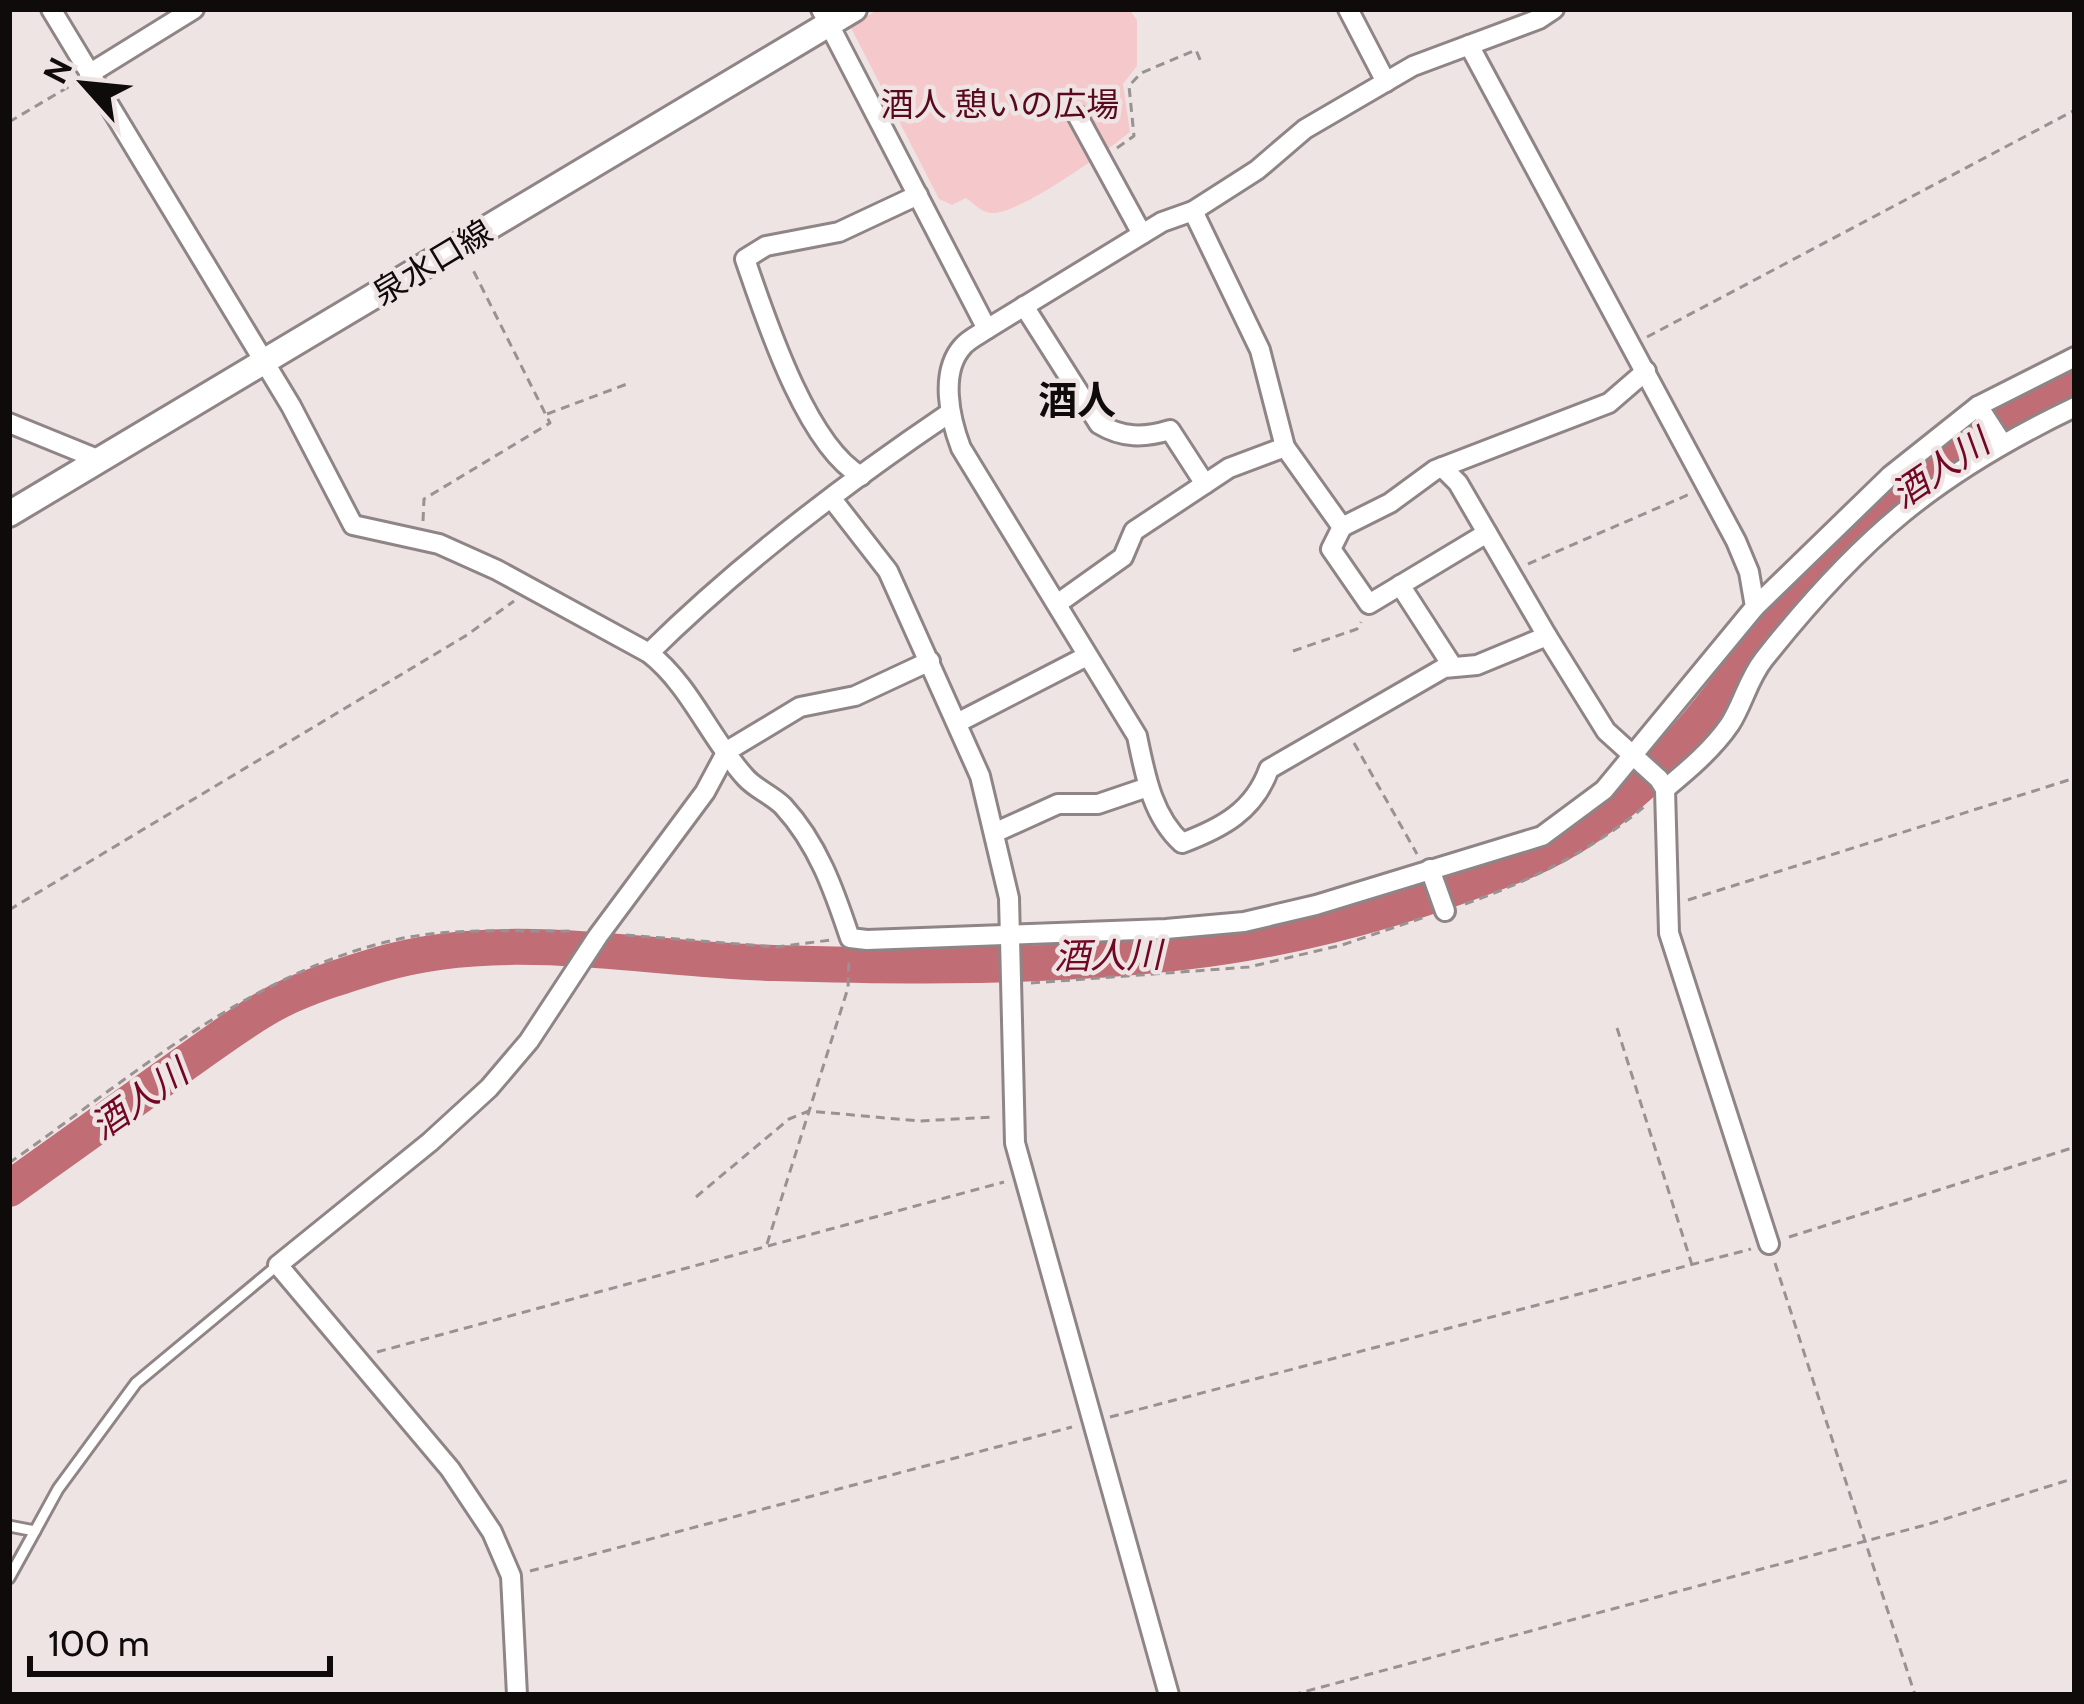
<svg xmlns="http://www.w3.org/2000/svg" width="2084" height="1704" font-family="Cabin,'Noto Sans JP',sans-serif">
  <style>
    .green { fill: #f5c9cc }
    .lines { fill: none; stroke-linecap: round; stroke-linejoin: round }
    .river { stroke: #c16d76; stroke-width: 36 }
    .service-casing { stroke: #908586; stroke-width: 15 }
    .minor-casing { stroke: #908586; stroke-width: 24 }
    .secondary-casing { stroke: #908586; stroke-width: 30 }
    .path { stroke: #9a9292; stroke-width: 3; stroke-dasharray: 9 6; stroke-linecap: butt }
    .service { stroke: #fff; stroke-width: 9 }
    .minor { stroke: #fff; stroke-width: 18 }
    .secondary { stroke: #fff; stroke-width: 24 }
    .labels { text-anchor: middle; stroke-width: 9; stroke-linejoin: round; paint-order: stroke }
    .park-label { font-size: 33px; fill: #58091d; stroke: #efe4e4 }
    .street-label { font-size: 33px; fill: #0f0b0b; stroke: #efe4e4 }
    .water-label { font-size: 36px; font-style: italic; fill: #720625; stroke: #efe4e4 }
    .quarter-label { font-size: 39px; font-weight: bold; fill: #0f0b0b; stroke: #efe4e4 }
  </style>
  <rect width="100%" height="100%" fill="#efe4e4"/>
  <!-- green -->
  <path class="green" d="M879 9H1129L1137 20V66L1123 84 1130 132C1107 151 1018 216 990 213 980 211 974 204 966 198L952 205 939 199 850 26Z"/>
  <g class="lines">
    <!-- river -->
    <path class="river" d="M9 1189C66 1148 123 1107 181 1066 213 1044 244 1019 279 1001 309 986 345 975 378 965 504 927 644 960 774 963 909 967 1049 968 1184 952 1298 939 1416 905 1523 862 1671 802 1746 646 1850 534 1911 469 1996 425 2075 388"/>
    <defs>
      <g id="service">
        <path d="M9 1526 35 1531 58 1489 136 1383 278 1265"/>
        <path d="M9 1578 35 1531"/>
      </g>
      <g id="minor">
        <path d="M51 9 291 406 353 525 439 544 497 570 649 653C691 686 710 739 746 778 756 789 772 795 783 806 818 844 834 890 850 938L867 940 1166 929 1244 922 1316 905 1542 836 1604 790 1755 607 1749 572 1736 541 1469 45"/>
        <path d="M821 9 987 329"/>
        <path d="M1348 9 1386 82"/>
        <path d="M1554 9 1539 19 1413 66 1305 129 1257 170 1193 211 1162 222 987 329C980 334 969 339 963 346 939 372 950 419 961 448L1137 736C1145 774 1152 816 1182 843 1222 828 1254 811 1269 769L1444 668 1477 665 1547 636 1606 731 1659 779 1665 789 1669 933 1769 1244"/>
        <path d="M89 74 194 9"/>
        <path d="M1077 115 1142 234"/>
        <path d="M1193 211 1260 350 1285 447"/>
        <path d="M1024 306 1099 424C1122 438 1144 438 1170 430L1205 484"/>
        <path d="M1978 406 2002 443"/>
        <path d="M9 423 100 460"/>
        <path d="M1442 467 1458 483 1547 636"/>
        <path d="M861 476C806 445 765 317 745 259L766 246 839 232 918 195"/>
        <path d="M832 499 888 571 980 776 1009 898 1015 1143 1169 1695"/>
        <path d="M1342 527 1331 549 1369 604 1487 533"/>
        <path d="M1400 585 1453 667"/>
        <path d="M1057 604 1123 557 1134 531 1229 468 1285 447 1342 527 1390 503 1435 470 1609 403 1646 371"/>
        <path d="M1755 607 1890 476 1978 406 2075 357"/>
        <path d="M649 653C740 563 843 485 948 414"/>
        <path d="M957 723 1087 656"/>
        <path d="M1665 789C1688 770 1713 749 1730 724 1743 704 1748 679 1764 659 1860 538 1935 474 2075 407"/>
        <path d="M994 833 1058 804H1098L1148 787"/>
        <path d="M1430 869 1445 911"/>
        <path d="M517 1695 511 1576 492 1532 450 1469 278 1265 430 1142 489 1088 529 1041 598 936 705 792 727 751 800 707 855 696 930 661"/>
      </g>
      <path id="secondary" d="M9 514 854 9"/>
    </defs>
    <!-- service casing -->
    <use href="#service" class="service-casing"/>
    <!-- minor casing -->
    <use href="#minor" class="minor-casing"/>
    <!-- secondary casing -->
    <use href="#secondary" class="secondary-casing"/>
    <!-- path -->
    <g class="path">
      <path d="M9 122 75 83"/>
      <path d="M1117 148 1134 136 1129 86 1141 73 1196 50 1201 62"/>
      <path d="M1647 337 2075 110"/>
      <path d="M547 414 627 384"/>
      <path d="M423 521 424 499 550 423 471 266"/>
      <path d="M1528 564 1690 494"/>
      <path d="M1293 651 1357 629 1361 622"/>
      <path d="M1354 743 1417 854"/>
      <path d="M1688 900 2075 778"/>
      <path d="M1465 904C1532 880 1591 851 1645 806"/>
      <path d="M9 910 467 635 514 601"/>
      <path d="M626 935 776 947 831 940"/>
      <path d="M1031 983 1249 967 1342 945 1428 916"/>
      <path d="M1617 1028 1692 1265"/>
      <path d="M9 1163C131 1078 251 971 399 939 455 927 518 932 575 931"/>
      <path d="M696 1197 789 1119 809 1111 919 1121 994 1117"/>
      <path d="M1789 1237 2075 1147"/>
      <path d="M767 1244 848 988 849 958"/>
      <path d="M1775 1263 1915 1695"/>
      <path d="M377 1352 1004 1182"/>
      <path d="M1110 1417 1751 1249"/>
      <path d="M530 1571 1072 1427"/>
      <path d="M1292 1695 1929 1524 2075 1478"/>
    </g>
    <!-- service -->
    <use href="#service" class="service"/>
    <!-- minor -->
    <use href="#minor" class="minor"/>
    <!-- secondary -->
    <use href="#secondary" class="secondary"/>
  </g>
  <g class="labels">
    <!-- park labels -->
    <g class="park-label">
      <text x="1000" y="116">酒人 憩いの広場</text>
    </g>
    <!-- street labels -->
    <g class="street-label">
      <text transform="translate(432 262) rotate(-31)" y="12">泉水口線</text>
    </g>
    <!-- water labels -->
    <g class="water-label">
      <text transform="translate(1940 468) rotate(-34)" y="13">酒人川</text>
      <text transform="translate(1108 955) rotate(-1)" y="13">酒人川</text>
      <text transform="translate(139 1099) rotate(-35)" y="13">酒人川</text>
    </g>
    <!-- quarter labels -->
    <g class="quarter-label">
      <text x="1077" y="414">酒人</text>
    </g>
  </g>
  <!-- border -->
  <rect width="2084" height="1704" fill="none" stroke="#0f0b0b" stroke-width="24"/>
  <!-- north arrow -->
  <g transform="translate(84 84) rotate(297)" stroke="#efe4e4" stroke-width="9" paint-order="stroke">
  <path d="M0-9L21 45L0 30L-21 45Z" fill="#0f0b0b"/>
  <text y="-18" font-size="33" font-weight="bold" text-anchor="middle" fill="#0f0b0b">N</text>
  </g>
  <!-- scale -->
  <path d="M30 1656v18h300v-18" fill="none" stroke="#0f0b0b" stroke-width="6"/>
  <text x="48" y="1656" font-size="36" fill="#0f0b0b" stroke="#efe4e4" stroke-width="9" paint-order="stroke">100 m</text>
</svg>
